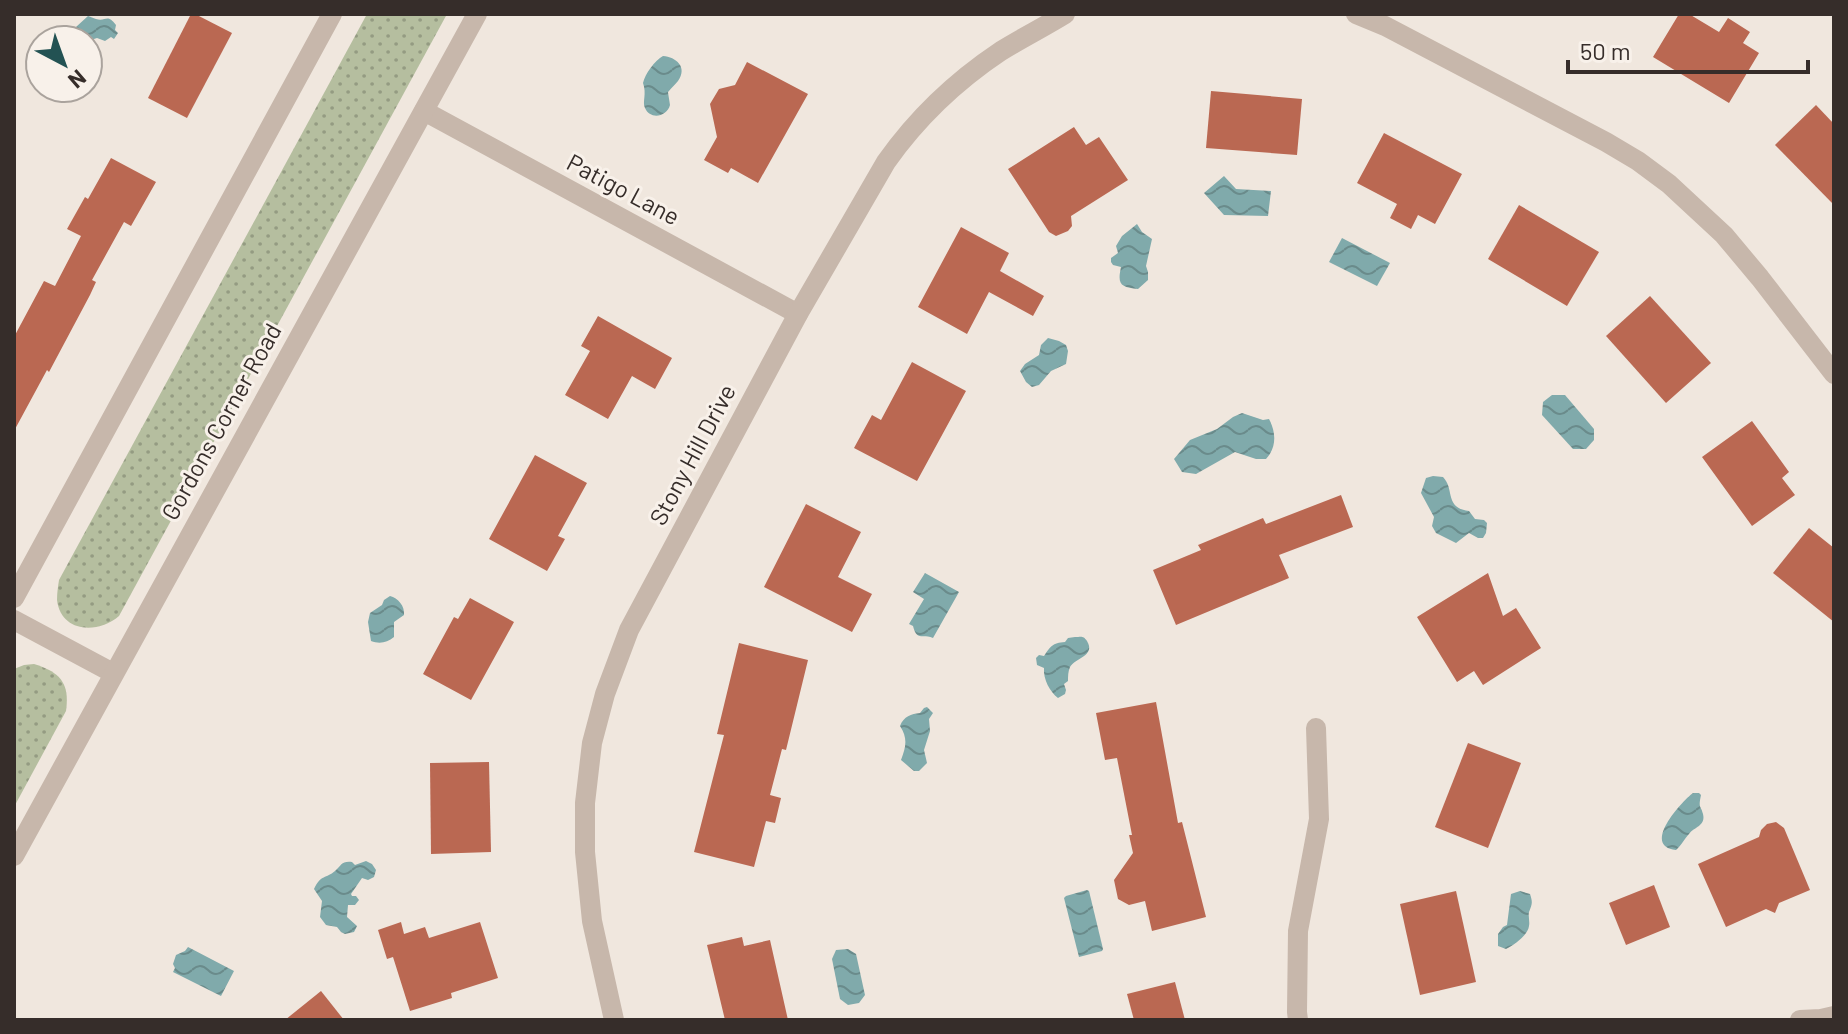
<svg xmlns="http://www.w3.org/2000/svg" width="1848" height="1034" font-family="Barlow,sans-serif">
  <style>
    .grass { fill: url(#grass-dots) }
    .water { fill: url(#water-waves) }
    .building { fill: #ba6852 }
    .lines { fill: none; stroke-linecap: round; stroke-linejoin: round }
    .minor { stroke: #c7b7ab; stroke-width: 20 }
    .labels { text-anchor: middle; stroke-width: 6; stroke-linejoin: round; paint-order: stroke }
    .street-label { font-size: 24px; fill: #362d2a; stroke: #f8f1ea }
  </style>
  <defs>
    <pattern id="grass-dots" width="8" height="8" patternUnits="userSpaceOnUse" patternTransform="scale(2)"><rect width="8" height="8" fill="#b5be9f"/><path d="M2 2h.1M6 6h.1" fill="none" stroke="#949b82" stroke-width="1.8" stroke-linecap="round"/></pattern>
    <pattern id="water-waves" width="16" height="10" patternUnits="userSpaceOnUse" patternTransform="scale(2)"><rect width="16" height="10" fill="#80aaab"/><path d="M0 5q4-4 8 0t8 0" fill="none" stroke="#6a8b8b"/></pattern>
  </defs>
  <rect width="100%" height="100%" fill="#f0e7de"/>
  <!-- grass -->
  <g class="grass">
    <path d="M367 14H447L119 616C98 634 61 633 57 600 57 593 58 586 59 580Z"/>
    <path d="M34 664C60 672 70 683 66 711L14 807V669L24 665Z"/>
  </g>
  <!-- water -->
  <g class="water">
    <path d="M88 16C91 17 93 18 96 19 106 22 107 13 116 25L115 30 118 33 114 39 111 37 105 41 97 38 88 41 70 40 68 32 76 27Z"/>
    <path d="M663 56C676 57 688 67 678 81 675 85 671 88 668 92 668 93 670 104 670 105 667 117 650 120 645 108 642 102 647 94 643 83 645 74 655 60 663 56Z"/>
    <path d="M1224 176 1236 189 1271 191 1268 216 1224 215 1204 193Z"/>
    <path d="M1137 224 1142 232 1152 239 1146 266 1148 272V280L1138 289C1121 287 1117 285 1121 267L1113 265 1111 262V258L1118 253 1116 246 1122 236Z"/>
    <path d="M1342 238 1390 263 1377 286 1329 262Z"/>
    <path d="M1048 338 1059 341 1066 345 1068 351 1066 364 1051 371 1039 385 1032 387 1026 382 1020 371 1025 364 1039 355 1041 345Z"/>
    <path d="M1552 395H1565L1594 429V440L1586 449H1573L1542 415 1543 402Z"/>
    <path d="M1242 413 1263 420 1269 419C1276 432 1277 447 1266 459H1256L1235 452 1196 474 1182 472 1174 459 1190 440 1217 429 1233 417Z"/>
    <path d="M1433 476 1443 477C1455 489 1444 508 1469 511L1475 519 1484 520 1487 523 1486 533 1483 538H1478L1469 533 1456 543 1436 533 1432 526 1434 517 1421 493 1426 478Z"/>
    <path d="M925 573 959 592 933 638C922 633 917 642 913 626L909 624 924 599 913 592Z"/>
    <path d="M390 596C398 598 405 606 404 615L394 622V637C387 643 379 644 371 641L368 622 370 613 382 605 384 600Z"/>
    <path d="M1075 637C1081 637 1083 635 1087 641 1096 656 1075 658 1070 667 1068 672 1068 676 1068 681L1064 684 1066 690 1065 694 1058 698C1050 692 1043 679 1044 668L1037 665 1036 658 1039 655 1044 656C1051 646 1052 643 1065 642L1068 638Z"/>
    <path d="M927 707 933 713 929 719 930 731 924 750 927 763 919 771H914L901 760C906 747 908 738 900 726 904 716 911 714 920 713L924 708Z"/>
    <path d="M1693 793H1699L1701 795C1698 809 1701 805 1703 814 1706 826 1694 827 1689 834 1684 839 1682 845 1676 850 1641 846 1681 802 1693 793Z"/>
    <path d="M366 861 372 864 376 870 374 877 368 880 362 878 351 894 352 896H356L359 900 355 905H348L347 917 357 926 354 932 345 934 341 932 337 927 326 925 320 917 322 901 314 889C321 874 326 879 335 871 342 865 341 861 352 862L355 865Z"/>
    <path d="M1087 890 1089 891 1103 949 1102 951 1079 957 1064 898 1066 896Z"/>
    <path d="M1520 891 1530 894C1533 903 1532 904 1529 912 1528 917 1530 921 1529 926 1528 935 1514 945 1506 949L1498 946V934L1503 927 1507 925 1511 894Z"/>
    <path d="M188 947 234 971 221 996 173 972 175 968 173 964 176 955 185 951Z"/>
    <path d="M848 949 856 954 865 995 859 1003 848 1005 840 999 832 959 836 950Z"/>
  </g>
  <!-- building -->
  <g class="building">
    <path d="M191 14H195L232 33 187 118 148 98Z"/>
    <path d="M1679 14H1689L1719 32 1728 18 1750 32 1743 43 1759 53 1729 103 1653 57Z"/>
    <path d="M747 62 808 94 758 183 731 168 728 173 704 160 717 137 710 104 719 89 735 85Z"/>
    <path d="M1211 91 1302 99 1297 155 1206 148Z"/>
    <path d="M1816 105 1834 124V205L1775 145Z"/>
    <path d="M1074 127 1086 145 1099 137 1128 180 1071 216 1072 226 1068 231 1056 236 1049 232 1008 169Z"/>
    <path d="M1384 133 1462 174 1435 224 1418 215 1411 229 1390 218 1397 204 1357 183Z"/>
    <path d="M111 158 156 182 131 226 124 222 92 280 96 282 90 295 49 372 47 370 14 431V337L44 281 55 286 81 236 67 229 85 197 88 199Z"/>
    <path d="M1519 205 1599 252 1567 306 1488 259Z"/>
    <path d="M961 227 1009 253 1000 271 1044 296 1033 316 989 292 967 334 918 307Z"/>
    <path d="M1650 296 1711 363 1666 403 1606 336Z"/>
    <path d="M598 316 672 358 655 389 632 376 608 419 565 395 590 351 581 346Z"/>
    <path d="M912 362 966 391 917 481 854 448 872 415 881 420Z"/>
    <path d="M1752 421 1789 472 1782 478 1795 495 1752 526 1702 457Z"/>
    <path d="M535 455 587 483 558 536 565 539 547 571 489 539Z"/>
    <path d="M1341 495 1353 527 1279 555 1289 578 1176 625 1153 570 1201 550 1198 545 1263 518 1266 524Z"/>
    <path d="M806 504 861 532 838 577 872 594 852 632 764 587Z"/>
    <path d="M1809 528 1834 548V622L1773 573Z"/>
    <path d="M1488 573 1503 616 1516 608 1541 648 1483 685 1474 671 1457 682 1417 617Z"/>
    <path d="M470 598 514 622 471 700 423 674 454 617 458 619Z"/>
    <path d="M739 643 808 660 786 750 782 749 770 795 781 798 775 823 766 821 754 867 694 852 724 735 717 734Z"/>
    <path d="M1156 702 1178 823 1182 822 1206 917 1152 931 1145 901 1129 905 1118 899 1114 880 1133 853 1129 835H1132L1117 758 1105 760 1096 713Z"/>
    <path d="M1468 743 1521 763 1488 848 1435 827Z"/>
    <path d="M489 762 491 852 431 854 430 763Z"/>
    <path d="M1776 822 1784 828 1810 890 1779 903 1775 913 1766 909 1726 927 1698 864 1759 837 1761 830 1767 824Z"/>
    <path d="M1654 885 1670 927 1626 945 1609 903Z"/>
    <path d="M1456 891 1476 982 1420 995 1400 904Z"/>
    <path d="M401 922 404 934 425 927 429 938 480 922 498 978 451 993 452 998 410 1011 393 957 387 959 378 930Z"/>
    <path d="M742 937 744 946 770 940 788 1020H725L707 945Z"/>
    <path d="M1175 982 1185 1020H1134L1127 994Z"/>
    <path d="M321 991 344 1020H285Z"/>
  </g>
  <g class="lines">
    <!-- minor -->
    <g class="minor">
      <path d="M1356 14 1385 26 1606 142 1638 161 1669 184 1724 235 1760 278 1834 374"/>
      <path d="M424 111 798 314"/>
      <path d="M14 598 332 14"/>
      <path d="M14 620 113 673"/>
      <path d="M14 856 477 14"/>
      <path d="M614 1020 592 921 585 852V803L592 743 605 694 629 630 798 314 886 162C917 118 956 81 1001 51 1022 38 1044 27 1065 14"/>
      <path d="M1298 1020 1297 1012 1298 931 1319 819 1316 728"/>
      <path d="M1800 1020 1821 1019 1834 1016"/>
    </g>
  </g>
  <g class="labels">
    <!-- street labels -->
    <g class="street-label">
      <text transform="translate(623 190) rotate(28)" y="8">Patigo Lane</text>
      <text transform="translate(222 422) rotate(-61)" y="8">Gordons Corner Road</text>
      <text transform="translate(693 455) rotate(-62)" y="8">Stony Hill Drive</text>
    </g>
  </g>
  <!-- border -->
  <rect width="1848" height="1034" fill="none" stroke="#362d2a" stroke-width="32"/>
  <!-- north arrow -->
  <g transform="translate(64 64) rotate(139)"><circle r="38" fill="#f8f1ea" stroke="#aaa39d" stroke-width="2"/>
  <path d="M0-6L14 30L0 20L-14 30Z" fill="#235253"/>
  <text y="-12" font-size="22" font-weight="bold" text-anchor="middle" fill="#362d2a">N</text>
  </g>
  <!-- scale -->
  <path d="M1568 60v12h240v-12" fill="none" stroke="#362d2a" stroke-width="4"/>
  <text x="1580" y="60" font-size="24" fill="#362d2a" stroke="#f8f1ea" stroke-width="6" paint-order="stroke">50 m</text>
</svg>
